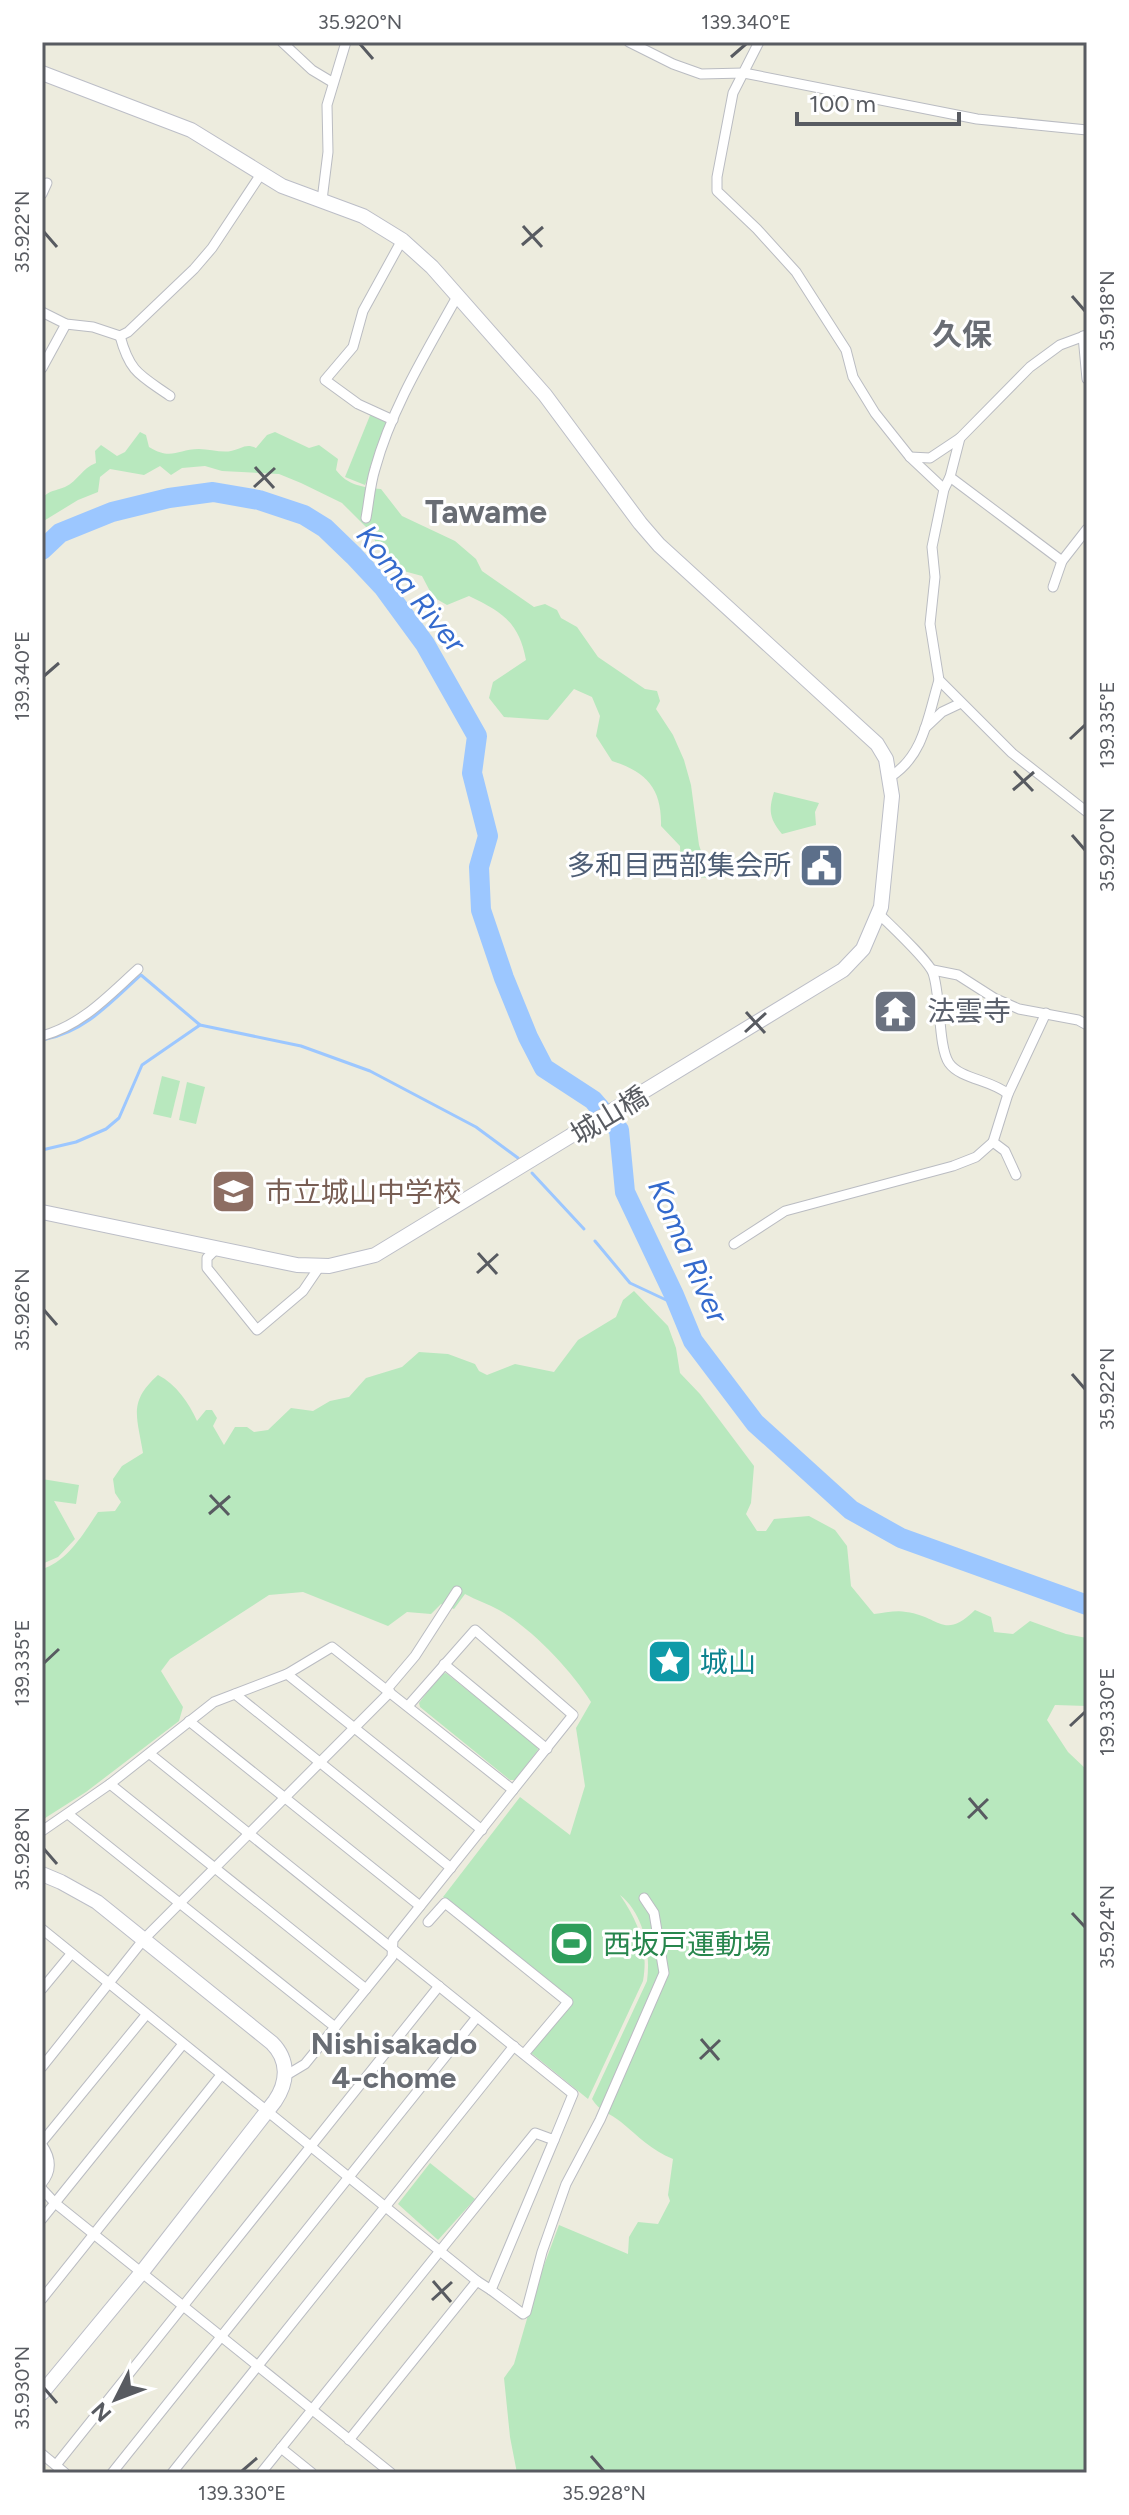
<svg xmlns="http://www.w3.org/2000/svg" width="1129" height="2515" font-family="Figtree,'Noto Sans JP',sans-serif">
  <style>
    .green { fill: #b8e8be }
    .lines { fill: none; stroke-linecap: round; stroke-linejoin: round }
    .stream { stroke: #9cc7ff; stroke-width: 3 }
    .river { stroke: #9cc7ff; stroke-width: 20 }
    .street-casing { stroke: #babcc2; stroke-width: 11 }
    .secondary-casing { stroke: #bcbec7; stroke-width: 16 }
    .street { stroke: #fff; stroke-width: 9 }
    .secondary { stroke: #fff; stroke-width: 14 }
    .ticks { fill: none; stroke: #585b61; stroke-width: 3 }
    .labels { text-anchor: middle; stroke-width: 6; stroke-linejoin: round; paint-order: stroke }
    .service-label { font-size: 28px; fill: #4e5e75; stroke: #fff; text-anchor: end }
    .worship-label { font-size: 28px; fill: #5b616d; stroke: #fff; text-anchor: start }
    .street-label { font-size: 28px; fill: #585b61; stroke: #fff }
    .education-label { font-size: 28px; fill: #785e54; stroke: #fff; text-anchor: start }
    .culture-label { font-size: 28px; fill: #0d838f; stroke: #fff; text-anchor: start }
    .leisure-label { font-size: 28px; fill: #27864d; stroke: #fff; text-anchor: start }
    .neighbourhood-label { font-size: 30px; font-weight: bold; fill: #696d74; stroke: #fff }
    .water-label { font-size: 30px; font-style: italic; fill: #346acd; stroke: #fff }
    .quarter-label { font-size: 32px; font-weight: bold; fill: #696d74; stroke: #fff }
    .neatline { fill: none; stroke: #585b61; stroke-width: 3 }
    .ticks-label { font-size: 20px; text-anchor: middle; fill: #585b61 }
  </style>
  <rect width="100%" height="100%" fill="#edecde"/>
  <!-- green -->
  <g class="green">
    <path d="M371 413 390 422 365 485 345 477Z"/>
    <path d="M140 432 146 435 149 447C172 461 177 449 199 449 209 449 222 453 231 451 242 449 245 443 256 448L267 435 275 432 309 448 319 445 338 459 336 470C348 486 363 487 381 489L402 516 455 541 476 559 482 571 534 607 545 604 557 610 561 618 577 627 598 657 645 689 657 691 660 701 656 709 673 735 684 760 691 785 699 845 710 878 697 877 681 867 680 846 661 826C662 789 647 772 612 761L596 736 600 716 592 697 574 689 548 720 504 717 489 698 493 682 526 660C519 622 502 612 469 596L447 605 433 597 422 576 400 570 376 543 371 532 342 503 301 483 279 474 222 471 205 466 182 468 171 475 160 466 144 475 110 469 100 477 98 492 78 500 42 522V498C50 490 55 491 65 487 78 481 82 468 96 463L95 451 101 445 117 456 125 452Z"/>
    <path d="M774 792 819 803 815 812 816 825 782 834C770 819 768 811 774 792Z"/>
    <path d="M162 1076 180 1081 171 1118 153 1114Z"/>
    <path d="M187 1082 205 1087 196 1124 179 1120Z"/>
    <path d="M634 1291 668 1326 676 1348 680 1373 700 1394 754 1466 751 1503 746 1514 757 1531H766L774 1519 809 1516 835 1530 847 1546 851 1586 874 1614C884 1613 897 1610 906 1612 940 1616 943 1641 975 1610L991 1617 994 1632 1013 1634 1030 1621 1066 1634 1087 1638V1706L1055 1705 1047 1720 1068 1752 1087 1770V2473H517L510 2437 504 2378 514 2364 537 2284 559 2225 628 2254 629 2237 638 2222 658 2224 670 2201 668 2195 673 2159C651 2150 639 2137 621 2122 610 2113 599 2111 592 2099L647 1981C651 1952 644 1914 620 1895 638 1921 649 1948 643 1981L588 2099 530 2052 573 2002 443 1897 520 1797 570 1835 585 1786 576 1728 591 1702C571 1670 532 1629 499 1610 488 1604 476 1600 465 1594L454 1609 441 1604 431 1614 407 1612 388 1626 303 1592 269 1595 170 1659 161 1671 183 1707 179 1721 86 1792 42 1820V1569C67 1562 84 1533 98 1512L115 1511 121 1502 115 1493 113 1479 122 1466 143 1453C137 1416 128 1402 158 1375 176 1384 189 1403 197 1421L206 1410H212L217 1418 213 1426 224 1445 235 1427H247L254 1432 268 1430 291 1408 313 1411 330 1401 349 1397 366 1378 402 1367 419 1352 448 1354 475 1364 479 1371 487 1375 515 1364 554 1372 578 1340 616 1317 623 1300Z"/>
    <path d="M42 1479 79 1485 76 1504 54 1501 75 1539 58 1557 42 1564Z"/>
    <path d="M446 1673 537 1746 538 1750 515 1780H510L420 1707 419 1703 441 1674Z"/>
    <path d="M430 2163 475 2199 438 2240 398 2204Z"/>
  </g>
  <g class="lines">
    <!-- stream -->
    <g class="stream">
      <path d="M46 1039C86 1031 111 1002 141 975L200 1025 301 1046 370 1071 476 1127 518 1158"/>
      <path d="M42 1150 76 1142 106 1129 119 1118 142 1065 200 1025"/>
      <path d="M532 1173 584 1229"/>
      <path d="M595 1241 630 1283 679 1306"/>
    </g>
    <!-- river -->
    <path class="river" d="M42 550 60 533 112 512 169 498 213 492 259 500 304 515 325 528 354 556 384 588 425 644 477 736 472 773 488 836 479 867 481 910 504 978 528 1037 544 1068 593 1100 619 1130 625 1192 674 1295 693 1341 755 1423 851 1510 901 1538 1087 1605"/>
    <defs>
      <g id="street">
        <path d="M282 42 312 70 332 82"/>
        <path d="M629 42 673 64 701 74 744 73 977 119 1087 130"/>
        <path d="M759 42 733 93 717 177V191L757 229 796 272 846 350 853 377 875 413 910 457 944 489"/>
        <path d="M42 194 47 183"/>
        <path d="M322 200 328 152 327 105 346 42"/>
        <path d="M42 312 66 324 93 327 120 336 128 332 194 269 212 248 261 174"/>
        <path d="M1087 335 1060 345 1030 367 960 438 950 477 944 489 932 547 935 577 930 624 939 680 1012 753 1087 812"/>
        <path d="M120 336C130 373 140 375 170 396"/>
        <path d="M1083 336 1087 379"/>
        <path d="M42 368 66 324"/>
        <path d="M393 420 358 404 325 380 353 347 363 311 402 240"/>
        <path d="M910 457 930 458 960 438"/>
        <path d="M950 477 1062 561"/>
        <path d="M366 518C369 502 370 485 375 469 392 407 427 351 458 295"/>
        <path d="M1053 587 1062 561 1087 529"/>
        <path d="M925 728 942 712 961 703"/>
        <path d="M890 777C924 756 928 716 939 680"/>
        <path d="M879 914C891 926 928 960 933 973 941 996 938 1047 949 1063 960 1079 992 1080 1008 1094"/>
        <path d="M933 970 958 975 994 998 1019 1009 1078 1020 1087 1025"/>
        <path d="M42 1036C82 1025 108 996 138 969"/>
        <path d="M1016 1175 1005 1151 993 1142 1008 1094 1046 1013"/>
        <path d="M734 1244 785 1211 953 1166 976 1157 993 1142"/>
        <path d="M217 1248 207 1258V1268L257 1330 303 1291 320 1266"/>
        <path d="M444 1664 547 1749"/>
        <path d="M287 1674 482 1830"/>
        <path d="M387 1689 415 1656 457 1591"/>
        <path d="M235 1694 451 1868"/>
        <path d="M189 1721 420 1906"/>
        <path d="M150 1754 573 2094 554 2140 535 2133 261 2473"/>
        <path d="M110 1784 366 1989"/>
        <path d="M68 1814 335 2027"/>
        <path d="M42 1831 110 1784 214 1702 287 1674 332 1647 513 1790"/>
        <path d="M428 1922 445 1903 568 2002 524 2054"/>
        <path d="M42 1929 477 2281 491 2290"/>
        <path d="M42 1989 71 1954"/>
        <path d="M42 2067 144 1939 390 1692"/>
        <path d="M285 2076 305 2064 392 1957 393 1940 573 1715 475 1630 408 1706"/>
        <path d="M554 2140 491 2290 523 2314 526 2312 542 2252 566 2184 600 2120 664 1973 654 1913 644 1898"/>
        <path d="M42 2142 146 2015"/>
        <path d="M42 2145C51 2158 52 2171 42 2183"/>
        <path d="M42 2189 55 2203 391 2473"/>
        <path d="M42 2219 183 2044"/>
        <path d="M42 2299 221 2075"/>
        <path d="M349 2440 477 2281"/>
        <path d="M281 2448 312 2473"/>
        <path d="M42 2454 65 2473"/>
        <path d="M56 2465 439 1986"/>
        <path d="M112 2473 477 2017"/>
        <path d="M172 2473 514 2046"/>
      </g>
      <g id="secondary">
        <path d="M42 73 191 130 282 186 363 216 402 240 432 267 545 395 640 523 659 545 877 744 886 759 892 796 881 907 863 949 843 970 375 1255 329 1266 297 1265 42 1212"/>
        <path d="M42 1874 61 1882 97 1902 272 2043C289 2060 288 2082 275 2101L142 2272 42 2393"/>
      </g>
    </defs>
    <!-- street casing -->
    <use href="#street" class="street-casing"/>
    <!-- secondary casing -->
    <use href="#secondary" class="secondary-casing"/>
    <!-- street -->
    <use href="#street" class="street"/>
    <!-- secondary -->
    <use href="#secondary" class="secondary"/>
  </g>
  <!-- ticks -->
  <path class="ticks" d="M360 44 373 59M731 57 746 44M523 226 542 247M44 232 57 247M522 245 543 227M1072 296 1085 311M255 467 274 488M254 487 275 468M44 676 59 663M1070 739 1085 725M1014 771 1033 791M1013 790 1034 772M1072 835 1085 850M746 1012 765 1033M745 1032 766 1013M478 1253 497 1274M477 1273 498 1254M44 1310 57 1325M1072 1374 1085 1389M210 1495 229 1515M209 1514 230 1496M44 1663 59 1649M1070 1726 1085 1712M969 1798 987 1819M968 1818 988 1799M44 1849 57 1864M1072 1913 1085 1927M701 2039 719 2060M700 2059 720 2040M433 2281 451 2302M432 2300 452 2282M44 2388 57 2403M591 2456 604 2471M242 2471 257 2458"/>
  <!-- icons -->
  <defs>
    <symbol id="civic-square" viewBox="-11 -11 22 22"><rect x="-9" y="-9" width="18" height="18" rx="4" fill="#5c6f8a" stroke="#fff"/><path d="M-.6-6.5H3V-4.5H.6V-3L4-1V1h2V6H-6V1h2V-1L-.6-3ZM-1.2 2.5V6h2.4V2.5Z" fill="#fff"/></symbol>
    <symbol id="temple-square" viewBox="-11 -11 22 22"><rect x="-9" y="-9" width="18" height="18" rx="4" fill="#6b7280" stroke="#fff"/><path d="M0-6L5-2H3V0L6.5 2.5H4V6H1.5V3h-3V6H-4V2.5H-6.5L-3 0V-2H-5Z" fill="#fff"/></symbol>
    <symbol id="school-square" viewBox="-11 -11 22 22"><rect x="-9" y="-9" width="18" height="18" rx="4" fill="#8d6e63" stroke="#fff"/><path d="M0-5L7-2L0 1L-7-2ZM-4 1L0 2.5L4 1V4Q0 6-4 4Z" fill="#fff"/></symbol>
    <symbol id="sight-square" viewBox="-11 -11 22 22"><rect x="-9" y="-9" width="18" height="18" rx="4" fill="#0f9aa8" stroke="#fff"/><path d="M0-6L1.8-2.2L6-1.7L2.9 1.2L3.7 5.4L0 3.3L-3.7 5.4L-2.9 1.2L-6-1.7L-1.8-2.2Z" fill="#fff"/></symbol>
    <symbol id="stadium-square" viewBox="-11 -11 22 22"><rect x="-9" y="-9" width="18" height="18" rx="4" fill="#2e9e5b" stroke="#fff"/><path d="M0-5a6.5 5 0 1 0 0 10a6.5 5 0 1 0 0-10ZM-3.5-1.8h7v3.6h-7Z" fill="#fff"/></symbol>
  </defs>
  <g fill-rule="evenodd">
    <use href="#civic-square" x="796" y="840" width="51" height="51"/>
    <use href="#temple-square" x="870" y="986" width="51" height="51"/>
    <use href="#school-square" x="208" y="1166" width="51" height="51"/>
    <use href="#sight-square" x="644" y="1636" width="51" height="51"/>
    <use href="#stadium-square" x="546" y="1918" width="51" height="51"/>
  </g>
  <g class="labels">
    <!-- service labels -->
    <g class="service-label">
      <text x="791" y="875">多和目西部集会所</text>
    </g>
    <!-- worship labels -->
    <g class="worship-label">
      <text x="927" y="1021">法雲寺</text>
    </g>
    <!-- street labels -->
    <g class="street-label">
      <text transform="translate(609 1115) rotate(-31)" y="10">城山橋</text>
    </g>
    <!-- education labels -->
    <g class="education-label">
      <text x="265" y="1202">市立城山中学校</text>
    </g>
    <!-- culture labels -->
    <g class="culture-label">
      <text x="700" y="1672">城山</text>
    </g>
    <!-- leisure labels -->
    <g class="leisure-label">
      <text x="603" y="1954">西坂戸運動場</text>
    </g>
    <!-- neighbourhood labels -->
    <g class="neighbourhood-label">
      <text x="962" y="345">久保</text>
      <text x="394" y="2054">Nishisakado<tspan x="394" dy="34">4-chome</tspan></text>
    </g>
    <!-- water labels -->
    <g class="water-label">
      <text transform="translate(411 589) rotate(51)" y="10">Koma River</text>
      <text transform="translate(688 1251) rotate(66)" y="10">Koma River</text>
    </g>
    <!-- quarter labels -->
    <g class="quarter-label">
      <text x="486" y="523">Tawame</text>
    </g>
  </g>
  <!-- border -->
  <rect width="1129" height="2515" fill="none" stroke="#ffffff" stroke-width="88"/>
  <!-- north arrow -->
  <g transform="translate(116 2399) rotate(228)" stroke="#ffffff" stroke-width="6" paint-order="stroke">
  <path d="M0-6L14 30L0 20L-14 30Z" fill="#585b61"/>
  <text y="-12" font-size="22" font-weight="bold" text-anchor="middle" fill="#585b61">N</text>
  </g>
  <!-- scale -->
  <path d="M797 112v12h162v-12" fill="none" stroke="#585b61" stroke-width="4"/>
  <text x="809" y="112" font-size="24" fill="#585b61" stroke="#ffffff" stroke-width="6" paint-order="stroke">100 m</text>
  <rect x="44" y="44" width="1041" height="2427" class="neatline"/>
  <g class="ticks-label">
    <text x="360" y="29">35.920°N</text>
    <text x="746" y="29">139.340°E</text>
    <text transform="translate(22 232) rotate(-90)" y="7">35.922°N</text>
    <text transform="translate(1107 311) rotate(-90)" y="7">35.918°N</text>
    <text transform="translate(22 676) rotate(-90)" y="7">139.340°E</text>
    <text transform="translate(1107 725) rotate(-90)" y="7">139.335°E</text>
    <text transform="translate(1107 850) rotate(-90)" y="7">35.920°N</text>
    <text transform="translate(22 1310) rotate(-90)" y="7">35.926°N</text>
    <text transform="translate(1107 1389) rotate(-90)" y="7">35.922°N</text>
    <text transform="translate(22 1663) rotate(-90)" y="7">139.335°E</text>
    <text transform="translate(1107 1712) rotate(-90)" y="7">139.330°E</text>
    <text transform="translate(22 1849) rotate(-90)" y="7">35.928°N</text>
    <text transform="translate(1107 1927) rotate(-90)" y="7">35.924°N</text>
    <text transform="translate(22 2388) rotate(-90)" y="7">35.930°N</text>
    <text x="242" y="2500">139.330°E</text>
    <text x="604" y="2500">35.928°N</text>
  </g>
</svg>
